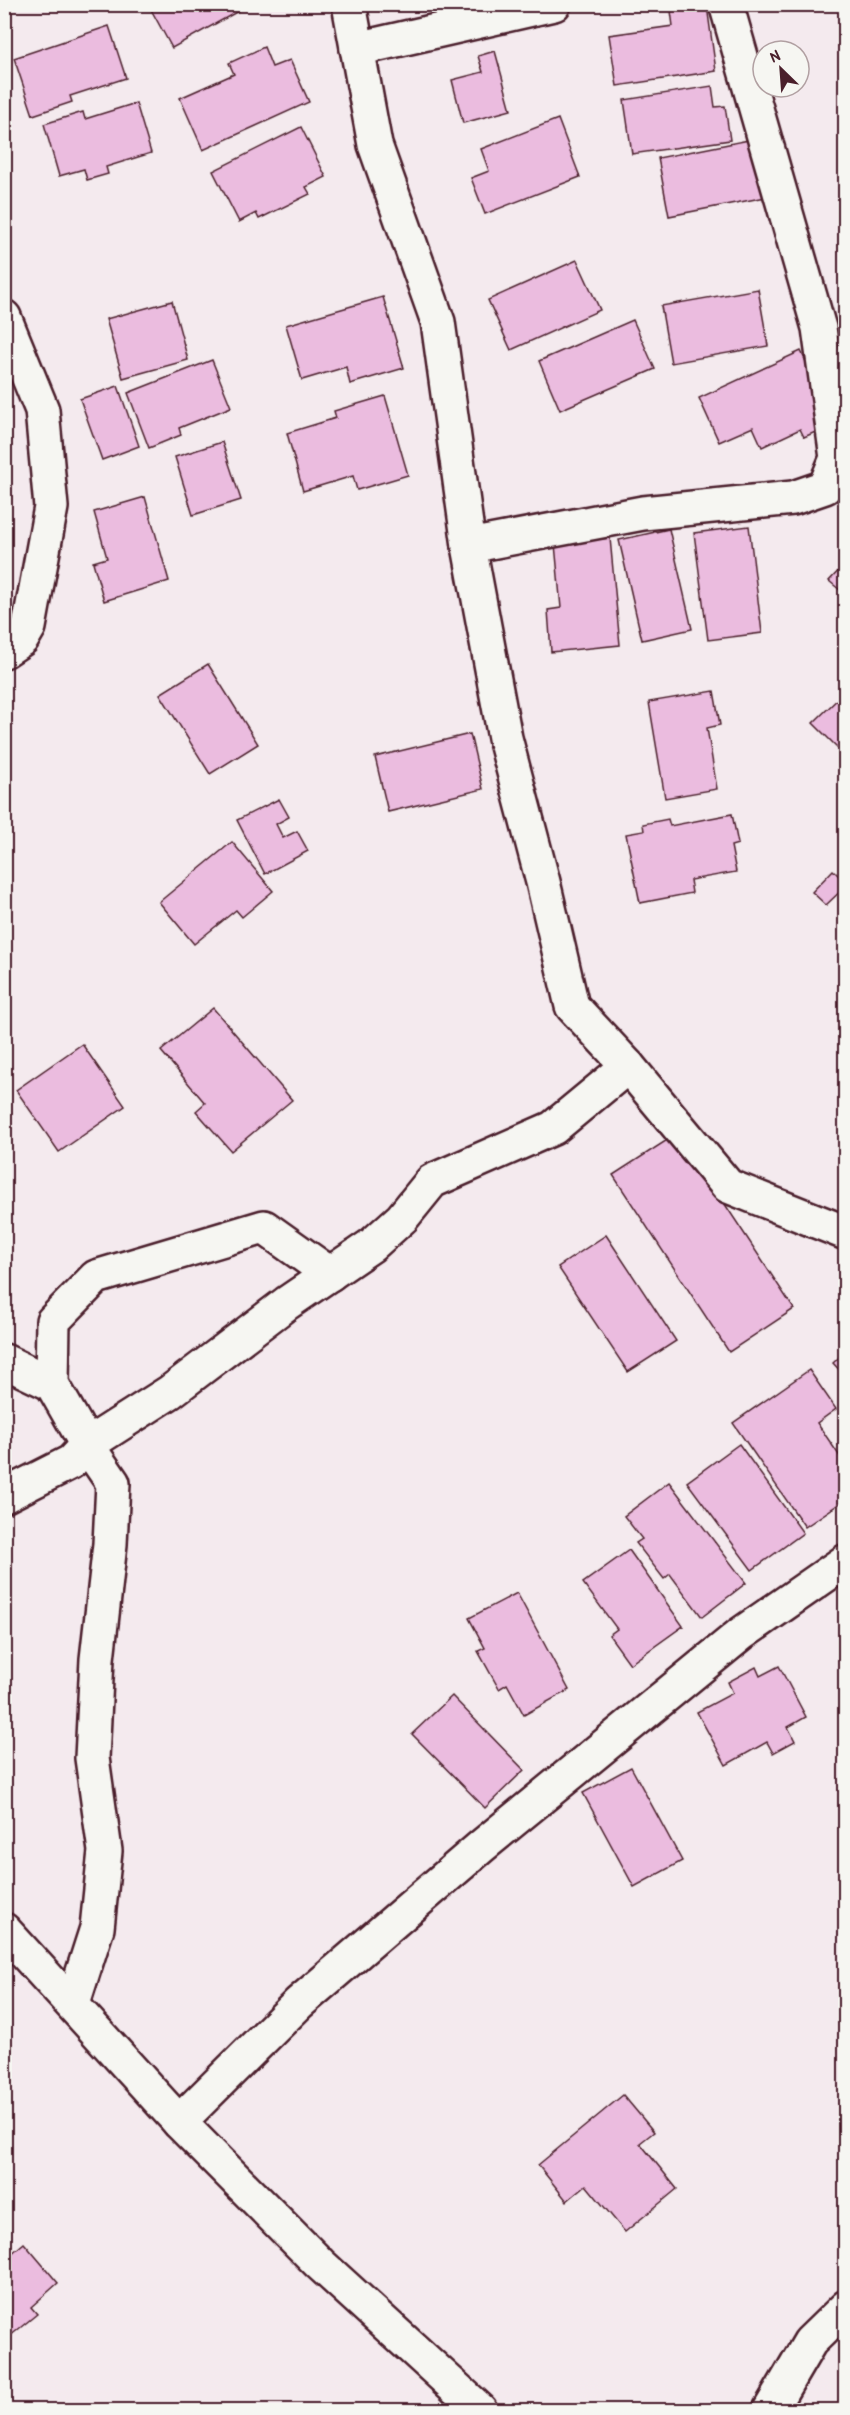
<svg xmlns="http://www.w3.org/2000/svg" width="850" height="2415" font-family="'Patrick Hand',sans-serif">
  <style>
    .building { fill: #ebbcdf; stroke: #4a1f2b; stroke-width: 1.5 }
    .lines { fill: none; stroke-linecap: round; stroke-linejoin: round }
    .street-casing { stroke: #4a1f2b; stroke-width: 38 }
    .secondary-casing { stroke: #4a1f2b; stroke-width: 38 }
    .street { stroke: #f6f6f2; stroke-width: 33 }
    .secondary { stroke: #f6f6f2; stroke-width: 33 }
  </style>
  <rect width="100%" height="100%" fill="#f4eaee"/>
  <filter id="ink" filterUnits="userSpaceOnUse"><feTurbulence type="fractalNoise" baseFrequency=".0167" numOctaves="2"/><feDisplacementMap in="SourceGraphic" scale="12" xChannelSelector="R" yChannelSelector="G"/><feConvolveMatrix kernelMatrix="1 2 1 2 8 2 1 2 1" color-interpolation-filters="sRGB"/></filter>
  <g filter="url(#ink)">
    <!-- building -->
    <g class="building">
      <path d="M148 4H251L172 48Z"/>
      <path d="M707 6 716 71 617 86 609 35 673 26 671 11Z"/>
      <path d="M109 26 126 78 70 96 72 102 33 115 14 58Z"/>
      <path d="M264 47 272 67 290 60 309 102 203 150 180 98 234 74 229 63Z"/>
      <path d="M495 51 511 110 463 123 452 80 483 72 478 56Z"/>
      <path d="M712 86 715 107 725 106 730 140 632 154 624 100Z"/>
      <path d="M136 103 151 153 106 167 108 174 87 180 84 169 59 176 44 124 83 112 85 119Z"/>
      <path d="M558 119 580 177 485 214 471 178 489 171 481 149Z"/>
      <path d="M301 127 326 177 306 187 310 194 259 219 256 213 239 222 213 171Z"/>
      <path d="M759 138 771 196 669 216 658 158Z"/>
      <path d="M577 260 600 310 511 350 488 300Z"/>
      <path d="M758 289 768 346 671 363 661 306Z"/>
      <path d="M383 297 404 368 350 384 346 367 302 380 286 325Z"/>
      <path d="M172 301 188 360 123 378 106 319Z"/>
      <path d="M633 320 655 369 560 410 539 361Z"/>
      <path d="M801 351 834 424 804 437 800 429 762 447 753 427 719 442 699 398Z"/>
      <path d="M212 360 231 407 179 428 181 435 149 448 128 393Z"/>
      <path d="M118 386 139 446 102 460 80 399Z"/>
      <path d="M385 396 408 475 357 490 353 476 303 491 287 433 336 418 334 411Z"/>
      <path d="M222 442 241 500 193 515 175 457Z"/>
      <path d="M145 497 169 581 104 601 93 562 107 558 94 512Z"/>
      <path d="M749 526 762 633 708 640 694 533Z"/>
      <path d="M669 529 692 629 642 640 619 540Z"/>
      <path d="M610 538 620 645 551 652 548 610 561 608 555 544Z"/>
      <path d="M846 563V595L829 581Z"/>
      <path d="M208 664 258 744 210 774 160 694Z"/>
      <path d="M714 691 720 725 707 728 717 789 665 798 649 702Z"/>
      <path d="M846 691V756L813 723Z"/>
      <path d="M470 734 483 789 388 812 375 757Z"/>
      <path d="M279 799 289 817 276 824 283 838 297 831 308 851 265 874 237 820Z"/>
      <path d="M732 814 738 844 731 846 736 872 690 880 692 893 640 903 626 834 644 831 643 824 668 819 670 826Z"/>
      <path d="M232 842 273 891 242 917 236 910 194 944 159 902Z"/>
      <path d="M833 870 846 883V886L826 905 812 892Z"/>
      <path d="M213 1008 292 1100 231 1151 196 1111 205 1103 161 1051Z"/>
      <path d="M82 1044 125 1106 59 1152 16 1090Z"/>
      <path d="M678 1133 794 1309 729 1352 613 1175Z"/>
      <path d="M606 1235 676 1341 628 1372 558 1267Z"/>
      <path d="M846 1351V1377L833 1363Z"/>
      <path d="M809 1370 836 1409 817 1423 841 1458 846 1455V1499L805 1527 733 1423Z"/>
      <path d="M739 1444 803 1533 752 1570 687 1482Z"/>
      <path d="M669 1482 746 1583 702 1617 670 1574 664 1579 636 1543 642 1539 624 1516Z"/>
      <path d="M629 1550 683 1626 630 1664 609 1635 617 1629 583 1583Z"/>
      <path d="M517 1593 569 1690 524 1715 507 1684 499 1689 478 1651 485 1648 469 1618Z"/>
      <path d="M779 1666 806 1717 788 1727 795 1741 773 1753 767 1742 726 1765 697 1712 733 1693 728 1682 756 1667 760 1676Z"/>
      <path d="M452 1696 524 1770 485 1808 412 1734Z"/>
      <path d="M631 1767 682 1861 634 1887 583 1793Z"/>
      <path d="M623 2095 654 2132 640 2143 677 2189 625 2232 586 2185 567 2201 538 2165Z"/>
      <path d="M24 2243 58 2283 31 2307 37 2314 4 2341V2260Z"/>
    </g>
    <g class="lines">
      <defs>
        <g id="street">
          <path d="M349 4 375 145 438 322 469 546 505 738 543 882 572 1006 628 1066 728 1186 846 1233"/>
          <path d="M357 49 554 4"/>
          <path d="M4 317 42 410 51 507 29 627 22 639 4 651"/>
          <path d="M469 546 643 513 793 498 825 487 837 458 819 328 726 4"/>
          <path d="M4 1361 52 1384"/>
          <path d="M4 1496 71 1462 87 1445 170 1392 287 1303 372 1245 402 1218 432 1181 553 1128 628 1066"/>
          <path d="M4 1930 179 2122 320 2264 480 2410"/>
          <path d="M73 2003 97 1928 105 1851 92 1758 97 1659 110 1544 113 1483 87 1445 52 1384 53 1321 96 1277 264 1227 330 1274"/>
          <path d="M179 2122 299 2003 482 1846 741 1634 846 1561"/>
        </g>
        <path id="secondary" d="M770 2410 810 2342 846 2307"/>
      </defs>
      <!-- street casing -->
      <use href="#street" class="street-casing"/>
      <!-- secondary casing -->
      <use href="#secondary" class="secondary-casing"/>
      <!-- street -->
      <use href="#street" class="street"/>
      <!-- secondary -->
      <use href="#secondary" class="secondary"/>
    </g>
  </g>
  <!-- margin -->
  <rect width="850" height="2415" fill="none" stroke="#f6f6f2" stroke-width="24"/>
  <rect x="12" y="12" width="826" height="2391" fill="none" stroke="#4a1f2b" stroke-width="2" filter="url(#ink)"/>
  <!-- north arrow -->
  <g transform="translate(781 69) rotate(335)"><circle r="28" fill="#f6f6f2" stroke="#b1a0a2" stroke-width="1.5"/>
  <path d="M0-4.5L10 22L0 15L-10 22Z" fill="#4a1f2b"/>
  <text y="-9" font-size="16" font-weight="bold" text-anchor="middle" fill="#4a1f2b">N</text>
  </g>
</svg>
